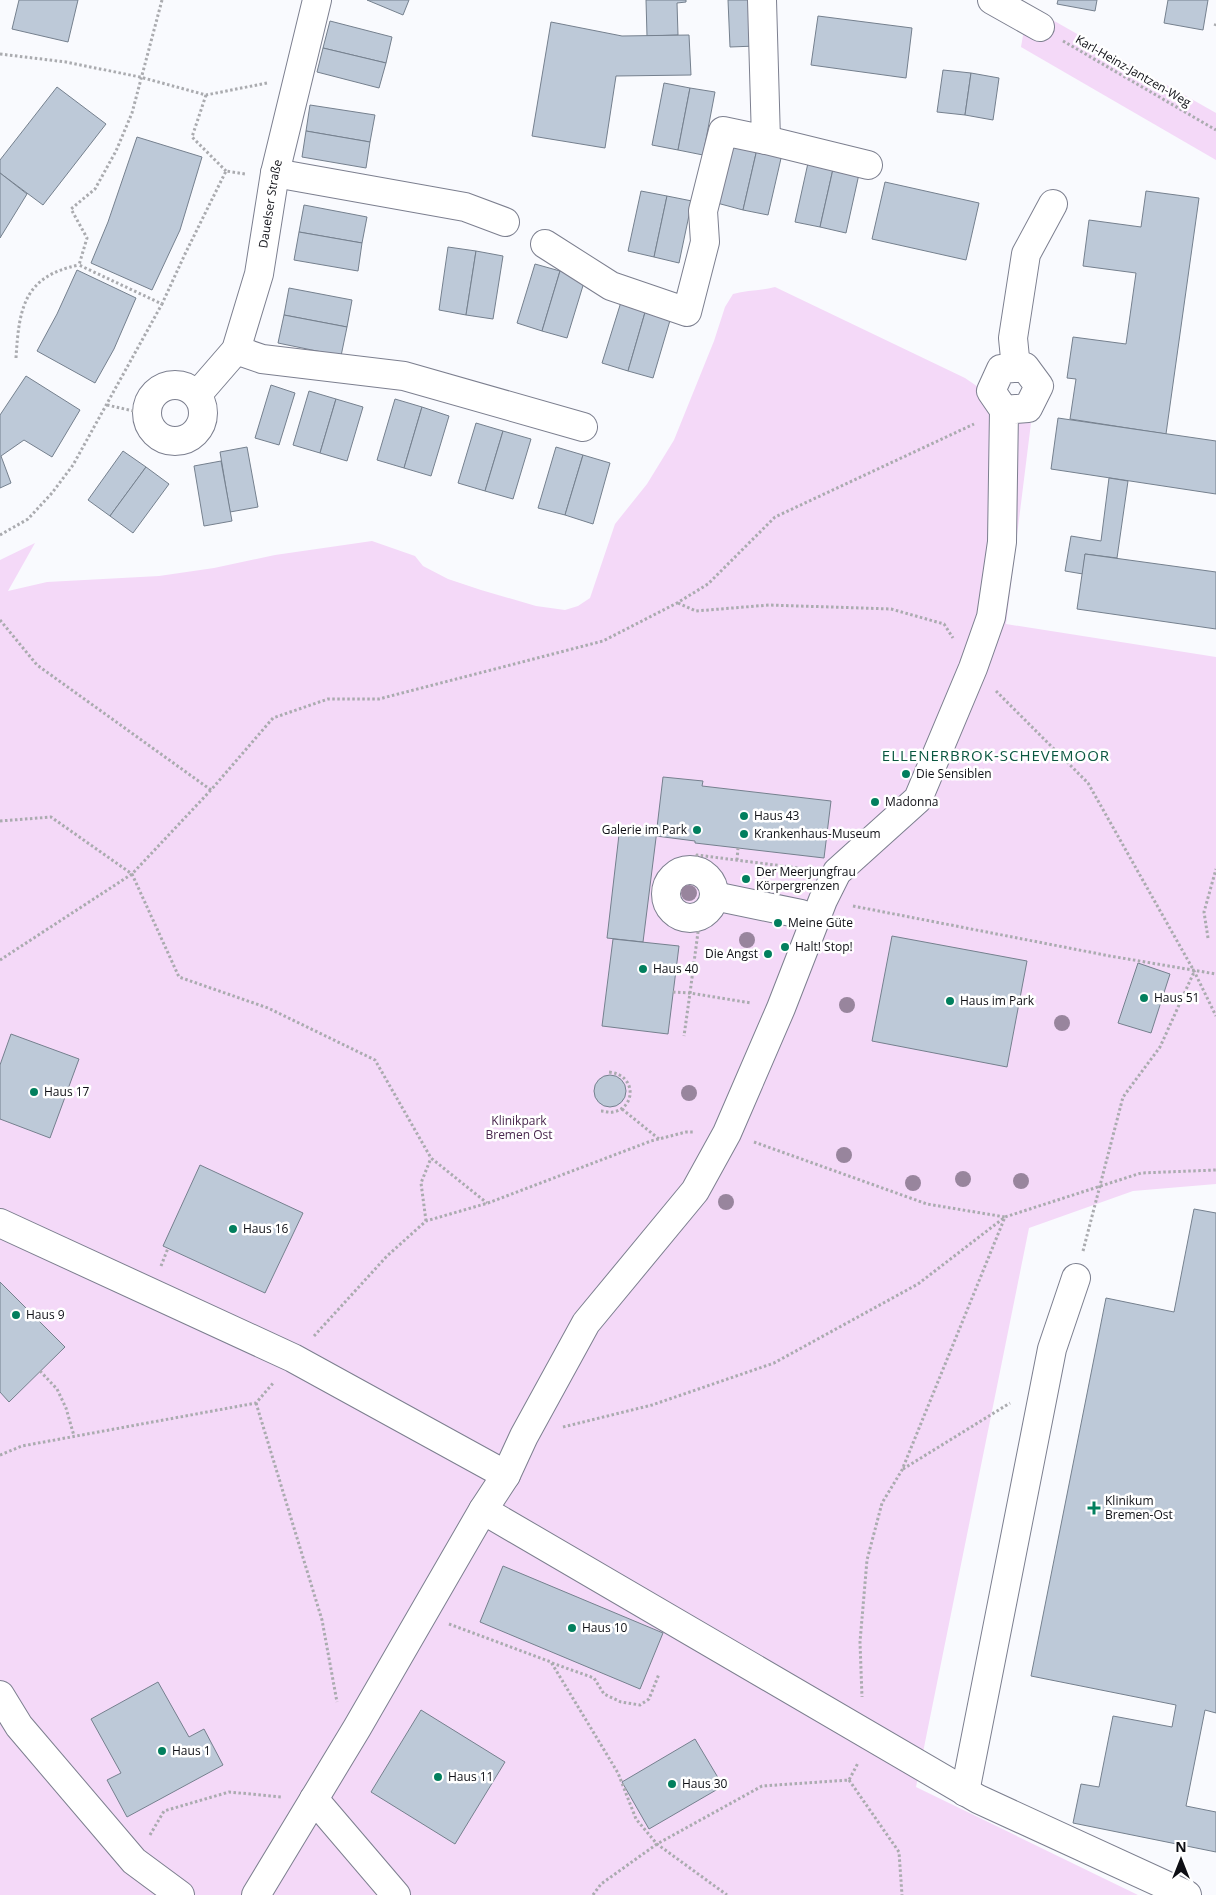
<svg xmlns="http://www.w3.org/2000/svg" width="1216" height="1895" font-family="'Open Sans',sans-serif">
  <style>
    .green { fill: #f4d9f8 }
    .building { fill: #bdc9d8; stroke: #75808e }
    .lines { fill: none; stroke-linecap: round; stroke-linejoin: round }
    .minor-casing { stroke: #7c7f8f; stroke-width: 30 }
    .path { stroke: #aaabaf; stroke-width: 3; stroke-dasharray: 2.5 2.5; stroke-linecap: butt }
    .minor { stroke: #fff; stroke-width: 28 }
    .tree { fill: #98859d }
    .poi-dot { fill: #027f5e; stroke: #fff; stroke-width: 2 }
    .labels { text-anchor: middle; stroke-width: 5; stroke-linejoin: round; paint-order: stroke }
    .street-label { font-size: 12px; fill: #0e0f15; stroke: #fff }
    .poi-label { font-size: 12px; fill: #0e0f15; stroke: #fff; text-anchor: start }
    .park-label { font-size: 12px; fill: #48264d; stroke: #fff }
    .quarter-label { font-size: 15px; letter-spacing: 1px; fill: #0a5740; stroke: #fff }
  </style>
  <rect width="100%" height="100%" fill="#f9fafe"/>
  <!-- green -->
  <g class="green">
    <path d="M1028 6 1216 113V160L1021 47Z"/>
    <path d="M775 287 965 378 1031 423 1006 624 1216 657V1184L1133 1191 1029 1228 916 1787 1138 1895H0V560L35 543 8 591 47 582 159 576 214 568 275 555 372 541 415 556 423 566 448 579 481 590 536 606 565 610 578 606 590 598 615 524 647 484 674 440 714 341 725 307 733 294C747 290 761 291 775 287Z"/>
  </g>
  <!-- building -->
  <g class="building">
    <path d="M19 0H78L68 42 12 29Z"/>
    <path d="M367 0H409L403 15Z"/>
    <path d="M646 0H686V2L677 3 678 35 647 36Z"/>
    <path d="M728 0H755L756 46 730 47Z"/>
    <path d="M1058 0H1097L1095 11 1057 4Z"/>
    <path d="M1168 0H1208L1203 30 1164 23Z"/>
    <path d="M818 16 912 28 906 78 811 65Z"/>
    <path d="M330 21 392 37 386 63 323 48Z"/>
    <path d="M551 22 622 36 689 35 691 75 616 76 605 148 532 136Z"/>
    <path d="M323 48 386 63 379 88 317 72Z"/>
    <path d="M943 70 971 73 965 115 937 112Z"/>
    <path d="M971 73 999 78 993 120 965 115Z"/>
    <path d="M664 83 690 88 678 150 652 145Z"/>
    <path d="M57 87 106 124 43 205 0 173V160Z"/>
    <path d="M690 88 715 92 703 155 678 150Z"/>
    <path d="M310 105 375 115 370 142 306 131Z"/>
    <path d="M306 131 370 142 366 168 302 157Z"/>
    <path d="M137 137 202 157 180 230 152 290 91 263 108 222Z"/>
    <path d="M732 143 757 149 743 210 717 203Z"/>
    <path d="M757 149 782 154 768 215 743 210Z"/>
    <path d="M808 163 833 169 820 227 795 222Z"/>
    <path d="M833 169 859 174 846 233 820 227Z"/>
    <path d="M0 173 27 194 0 238Z"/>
    <path d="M885 182 979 203 966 260 872 239Z"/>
    <path d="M641 191 667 196 654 257 628 251Z"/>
    <path d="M1146 191 1199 198 1166 434 1070 419 1076 379 1067 378 1073 337 1126 344 1136 273 1083 266 1089 220 1141 227Z"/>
    <path d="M667 196 692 201 679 263 654 257Z"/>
    <path d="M304 205 367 217 362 243 299 232Z"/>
    <path d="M299 232 362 243 358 271 294 260Z"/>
    <path d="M448 247 476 251 466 315 439 310Z"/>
    <path d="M476 251 503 256 493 319 466 315Z"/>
    <path d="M535 264 560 271 542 331 517 323Z"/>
    <path d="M77 270 136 298 114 349 95 383 37 351 57 314Z"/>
    <path d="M560 271 585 279 567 338 542 331Z"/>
    <path d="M289 288 352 300 347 327 284 315Z"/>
    <path d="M621 302 646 309 628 371 602 363Z"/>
    <path d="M646 309 671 317 653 378 628 371Z"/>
    <path d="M284 315 347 327 341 356 278 343Z"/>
    <path d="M26 376 80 410 52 457 24 440 1 456 11 483 0 488V415Z"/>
    <path d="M271 385 295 393 279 445 255 438Z"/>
    <path d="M309 391 336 399 320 453 293 445Z"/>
    <path d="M336 399 363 407 347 461 320 453Z"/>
    <path d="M395 399 422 407 404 468 377 460Z"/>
    <path d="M422 407 449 416 431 476 404 468Z"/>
    <path d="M1058 418 1216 441V494L1051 469Z"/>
    <path d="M476 423 503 431 485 491 458 483Z"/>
    <path d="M503 431 531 439 513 499 485 491Z"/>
    <path d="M247 447 258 507 230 512 220 452Z"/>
    <path d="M556 447 583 455 565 515 538 508Z"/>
    <path d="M123 451 146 467 110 516 88 500Z"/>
    <path d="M583 455 610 463 593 524 565 515Z"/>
    <path d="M221 461 232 521 204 526 194 466Z"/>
    <path d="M146 467 169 484 133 533 110 516Z"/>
    <path d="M1109 478 1128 481 1117 558 1085 554 1083 574 1065 571 1071 536 1101 541Z"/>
    <path d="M1085 554 1216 572V629L1077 609Z"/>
    <path d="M663 777 703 781 702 786 831 801 824 858 695 843V841L656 836Z"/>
    <path d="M620 826 657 830 643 942 607 938Z"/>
    <path d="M892 936 1027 961 1007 1067 872 1041Z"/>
    <path d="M613 939 679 946 668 1034 602 1026Z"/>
    <path d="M1138 963 1170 974 1151 1033 1118 1023Z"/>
    <path d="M11 1034 79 1059 50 1138 0 1119V1065Z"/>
    <circle cx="610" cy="1091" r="16"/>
    <path d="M200 1165 303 1213 265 1293 163 1246Z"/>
    <path d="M1194 1209 1216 1213V1713L1205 1710 1186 1806 1216 1812V1852L1073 1823 1081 1784 1099 1787 1113 1716 1172 1727 1176 1705 1031 1676 1106 1298 1174 1312Z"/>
    <path d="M0 1282 65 1347 9 1402 0 1392Z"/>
    <path d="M503 1566 663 1633 640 1689 480 1622Z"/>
    <path d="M158 1682 189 1737 204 1729 223 1765 127 1817 107 1780 121 1773 91 1719Z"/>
    <path d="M421 1710 505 1762 455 1844 371 1792Z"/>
    <path d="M695 1739 723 1786 649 1829 622 1782Z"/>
  </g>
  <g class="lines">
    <defs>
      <g id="minor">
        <path d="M992 0 1040 27"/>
        <path d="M766 140 868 165"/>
        <path d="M275 173 465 207 505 222"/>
        <path d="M545 244 611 286 687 312 705 242 703 211 723 131 766 140 762 0"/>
        <path d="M236 350 262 359 404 376 583 427"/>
        <path d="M1016 368 1013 338 1026 254 1053 204"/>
        <circle cx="175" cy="413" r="28"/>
        <path id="s1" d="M197 395 236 350 259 274 275 173 317 0"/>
        <circle cx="690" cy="894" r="24"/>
        <path d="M714 896 801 914 816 919"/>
        <path d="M0 1223 293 1358 506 1475"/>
        <path d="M483 1510 978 1799 1187 1895"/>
        <path d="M0 1695 19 1726 134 1861 180 1895"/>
        <path d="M965 1792 1052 1349 1076 1278"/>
        <path d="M314 1799 396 1895"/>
        <path d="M256 1895 357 1728 483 1510 506 1475 524 1436 586 1323 695 1191 727 1133 781 1008 823 900 837 872 918 799 973 668 991 617 1002 542 1004 410 1028 408 1039 386 1025 367 1001 369 991 391 1004 410"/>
      </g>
    </defs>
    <!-- minor casing -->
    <use href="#minor" class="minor-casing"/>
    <!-- path -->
    <g class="path">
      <path d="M162 0 132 113 116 151 95 189 71 209 87 238 79 265 162 304 185 254 226 171 245 174"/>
      <path d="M1215 26 1216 23"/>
      <path d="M1063 41 1216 130"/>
      <path d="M0 54 66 62 140 77 206 95 267 83"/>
      <path d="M206 95 192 137 226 171"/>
      <path d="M16 358C19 308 24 276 79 265"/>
      <path d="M107 405 147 414"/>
      <path d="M0 535 28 519 52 493 73 465 162 304"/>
      <path d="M678 603 696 611 769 605 891 609 944 624 953 638"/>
      <path d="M0 620 37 665 211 790 273 718 328 699H379L603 641 677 603 708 584 775 517 974 424"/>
      <path d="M996 691 1088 783 1194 971 1216 1016"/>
      <path d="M0 821 51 817 132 874 179 977 268 1008 375 1060 431 1158 487 1203"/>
      <path d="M737 860 738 848"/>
      <path d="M694 871 697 855 806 869"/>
      <path d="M853 906 1110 956 1216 974"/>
      <path d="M691 918 698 932 690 993 751 1003"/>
      <path d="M1208 938 1204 912 1216 869"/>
      <path d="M0 960 132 874 211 790"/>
      <path d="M673 992 690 993 684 1036"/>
      <path d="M622 1109 659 1139"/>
      <path d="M601 1111C605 1111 609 1113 613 1112 636 1108 637 1075 609 1072"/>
      <path d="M754 1142 927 1204 1005 1217 902 1470 882 1503 867 1560 860 1642 862 1697"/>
      <path d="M426 1221 421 1183 431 1158"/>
      <path d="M1083 1251 1123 1097 1160 1047 1194 972"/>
      <path d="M161 1266 168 1248"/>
      <path d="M314 1336 387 1256 426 1221 488 1203 651 1141 686 1132H694"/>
      <path d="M40 1371 57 1389 66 1408 74 1436"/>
      <path d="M256 1403 322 1620 337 1702"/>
      <path d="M563 1427 652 1405 774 1363 918 1284 1005 1217 1141 1173 1216 1170"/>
      <path d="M0 1455 22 1446 256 1403 274 1382"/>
      <path d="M903 1469 1010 1403"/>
      <path d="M449 1624 551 1662 618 1773 636 1819 657 1844 727 1895"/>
      <path d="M552 1663 594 1678 604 1694 621 1702 640 1705 649 1699 659 1674"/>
      <path d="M849 1780 899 1852 902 1895"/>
      <path d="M150 1835 164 1811 229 1792 282 1797"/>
      <path d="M593 1895 601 1884 657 1844 762 1786 849 1780 858 1763"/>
    </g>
    <!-- minor -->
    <use href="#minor" class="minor"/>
  </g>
  <!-- trees -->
  <g class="tree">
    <circle cx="689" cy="893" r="8"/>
    <circle cx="747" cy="940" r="8"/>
    <circle cx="847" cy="1005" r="8"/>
    <circle cx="1062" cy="1023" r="8"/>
    <circle cx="689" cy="1093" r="8"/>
    <circle cx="844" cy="1155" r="8"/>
    <circle cx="963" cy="1179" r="8"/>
    <circle cx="1021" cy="1181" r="8"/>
    <circle cx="913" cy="1183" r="8"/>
    <circle cx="726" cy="1202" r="8"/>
  </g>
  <!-- markers -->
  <g class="poi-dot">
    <circle cx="906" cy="774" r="5"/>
    <circle cx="875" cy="802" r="5"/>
    <circle cx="744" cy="816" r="5"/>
    <circle cx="697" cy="830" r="5"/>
    <circle cx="744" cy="834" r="5"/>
    <circle cx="746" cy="879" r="5"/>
    <circle cx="778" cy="923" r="5"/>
    <circle cx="785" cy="947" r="5"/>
    <circle cx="768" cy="954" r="5"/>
    <circle cx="643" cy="969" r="5"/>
    <circle cx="1144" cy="998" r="5"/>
    <circle cx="950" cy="1001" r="5"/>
    <circle cx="34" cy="1092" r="5"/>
    <circle cx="233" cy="1229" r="5"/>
    <circle cx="16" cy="1315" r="5"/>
    <path d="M1091.5 1500.5h5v5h5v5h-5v5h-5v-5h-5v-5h5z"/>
    <circle cx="572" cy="1628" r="5"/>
    <circle cx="162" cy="1751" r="5"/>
    <circle cx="438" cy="1777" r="5"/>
    <circle cx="672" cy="1784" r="5"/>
  </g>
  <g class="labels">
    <!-- street labels -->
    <g class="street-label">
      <text transform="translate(1133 71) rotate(30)" y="4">Karl-Heinz-Jantzen-Weg</text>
      <text dy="4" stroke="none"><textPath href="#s1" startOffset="210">Dauelser Straße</textPath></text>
    </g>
    <!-- poi labels -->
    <g class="poi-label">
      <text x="916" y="778">Die Sensiblen</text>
      <text x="885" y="806">Madonna</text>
      <text x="754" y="820">Haus 43</text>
      <text x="687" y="834" text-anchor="end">Galerie im Park</text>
      <text x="754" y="838">Krankenhaus-Museum</text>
      <text x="756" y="876">Der Meerjungfrau<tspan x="756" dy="14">Körpergrenzen</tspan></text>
      <text x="788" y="927">Meine Güte</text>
      <text x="795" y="951">Halt! Stop!</text>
      <text x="758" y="958" text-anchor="end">Die Angst</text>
      <text x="653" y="973">Haus 40</text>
      <text x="1154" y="1002">Haus 51</text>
      <text x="960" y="1005">Haus im Park</text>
      <text x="44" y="1096">Haus 17</text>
      <text x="243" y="1233">Haus 16</text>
      <text x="26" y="1319">Haus 9</text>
      <text x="1105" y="1505">Klinikum<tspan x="1105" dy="14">Bremen-Ost</tspan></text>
      <text x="582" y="1632">Haus 10</text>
      <text x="172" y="1755">Haus 1</text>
      <text x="448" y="1781">Haus 11</text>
      <text x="682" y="1788">Haus 30</text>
    </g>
    <!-- park labels -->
    <g class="park-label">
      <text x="519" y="1125">Klinikpark<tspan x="519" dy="14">Bremen Ost</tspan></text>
    </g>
    <!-- quarter labels -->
    <g class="quarter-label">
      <text x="996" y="761">ELLENERBROK-SCHEVEMOOR</text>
    </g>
  </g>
  <!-- north arrow -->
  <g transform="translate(1181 1860)" stroke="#ffffff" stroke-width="4" paint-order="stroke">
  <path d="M0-4L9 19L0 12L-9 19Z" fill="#0e0f15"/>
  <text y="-8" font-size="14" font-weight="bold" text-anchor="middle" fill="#0e0f15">N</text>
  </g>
</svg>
